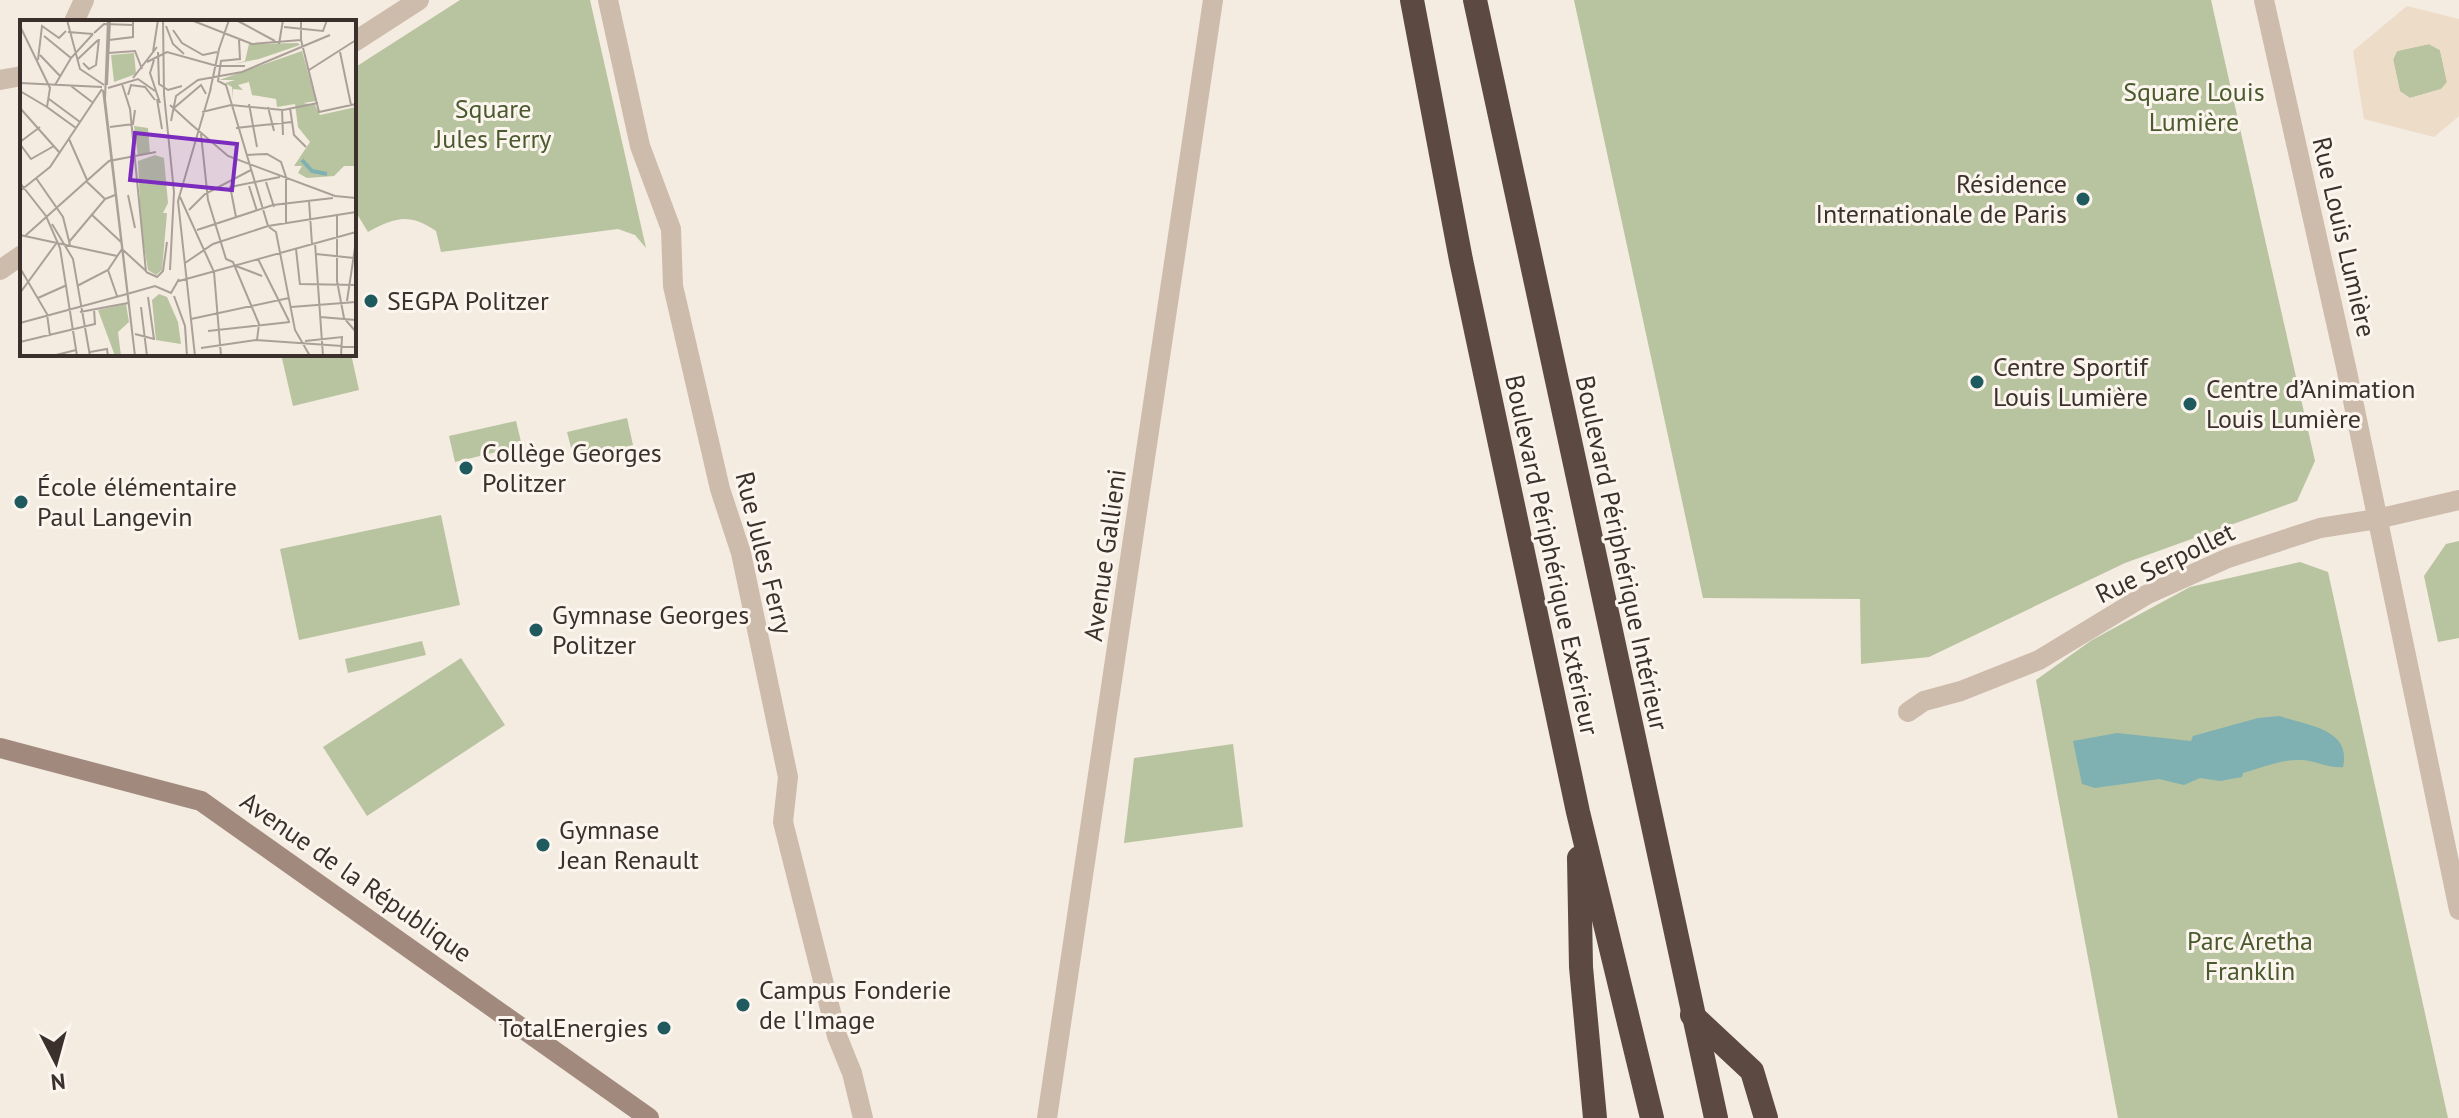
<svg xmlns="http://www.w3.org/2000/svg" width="2459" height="1118" font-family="'PT Sans',sans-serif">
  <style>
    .green { fill: #b8c4a0 }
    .plaza { fill: #ecdcc8; fill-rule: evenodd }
    .water { fill: #7fb0b2 }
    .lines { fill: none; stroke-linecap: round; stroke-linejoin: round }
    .street { stroke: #cdbbac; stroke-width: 20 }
    .secondary { stroke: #a18a7d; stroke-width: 20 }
    .highway { stroke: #5c4a42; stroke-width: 24 }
    .poi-dot { fill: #1f5a5e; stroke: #fbf5ee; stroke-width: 3 }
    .labels { text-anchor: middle; stroke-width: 6; stroke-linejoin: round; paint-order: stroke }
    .park-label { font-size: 26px; fill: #4a5a2e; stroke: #fbf5ee }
    .poi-label { font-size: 26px; fill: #3b302b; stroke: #fbf5ee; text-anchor: start }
    .street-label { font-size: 26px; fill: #3b302b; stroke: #fbf5ee }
    .inset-river { fill: none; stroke: #7fb0b2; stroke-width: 4 }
    .inset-road { fill: none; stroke: #aaa098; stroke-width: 2 }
    .view { fill: #7b2cbf; fill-opacity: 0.15; stroke: #7b2cbf; stroke-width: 4 }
    .inset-edge { fill: none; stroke: #3b302b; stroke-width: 4 }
  </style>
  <rect width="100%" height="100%" fill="#f4ebe1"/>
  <!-- green -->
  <g class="green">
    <path d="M460 0H590L646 248 635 235 618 229 441 252 436 231C409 213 396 217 368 232L357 214 354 215V68Z"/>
    <path d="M1574 0H2211L2315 461 2297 501 2125 563 1929 657 1861 664 1860 599 1703 598Z"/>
    <path d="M2429 44 2440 50 2447 82 2442 89 2410 98 2400 92 2393 60 2397 51Z"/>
    <path d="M281 354H351L359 390 293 406Z"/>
    <path d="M627 418 633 445 574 459 567 432Z"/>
    <path d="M516 421 522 446 455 462 449 436Z"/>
    <path d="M441 515 460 605 299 640 280 549Z"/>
    <path d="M2459 541V638L2438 642 2424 576 2446 544Z"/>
    <path d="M2300 562 2328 572 2448 1118H2118L2036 680 2092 640 2190 587Z"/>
    <path d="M422 641 426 655 348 673 345 659Z"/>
    <path d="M461 658 505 725 367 816 323 747Z"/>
    <path d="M1233 744 1243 827 1124 843 1134 758Z"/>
  </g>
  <!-- plaza -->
  <path class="plaza" d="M2407 6 2459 19V116L2434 137 2364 119 2353 51ZM2429 44 2440 50 2447 82 2441 89 2410 98 2400 91 2393 59 2397 51Z"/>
  <!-- water -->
  <path class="water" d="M2280 716C2306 726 2352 728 2343 767 2329 769 2315 760 2300 760 2282 759 2261 768 2243 773L2242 777 2220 781 2200 778 2184 785 2159 779 2095 788 2082 784 2073 741 2117 733 2191 741 2193 736 2258 718Z"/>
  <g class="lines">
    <!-- street -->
    <g class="street">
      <path d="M608 0 640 146 671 229 673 286 720 489 741 553 788 777 783 822 837 1036 852 1073 863 1118"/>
      <path d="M2264 0 2346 367 2459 910"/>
      <path d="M74 22 84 0"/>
      <path d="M354 42 419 0"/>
      <path d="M0 80 22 76"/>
      <path d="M0 270 22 255"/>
      <path d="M1908 712 1924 701 1961 691 2039 660 2146 595 2228 558 2320 528 2377 519 2459 500"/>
      <path d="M1047 1118 1213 0"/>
    </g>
    <!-- secondary -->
    <path class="secondary" d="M0 748 201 801 649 1118"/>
    <!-- highway -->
    <g class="highway">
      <path d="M1412 0 1461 260 1578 812 1652 1118"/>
      <path d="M1475 0 1716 1118"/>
      <path d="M1579 858 1581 967 1595 1118"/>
      <path d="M1692 1015 1752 1071 1766 1118"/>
    </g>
  </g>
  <!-- markers -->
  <g class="poi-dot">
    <circle cx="2083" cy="199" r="8"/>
    <circle cx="371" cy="301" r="8"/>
    <circle cx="1977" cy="382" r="8"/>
    <circle cx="2190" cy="404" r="8"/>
    <circle cx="466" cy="468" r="8"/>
    <circle cx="21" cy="502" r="8"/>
    <circle cx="536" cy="630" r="8"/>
    <circle cx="543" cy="845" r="8"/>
    <circle cx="743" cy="1005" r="8"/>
    <circle cx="664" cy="1028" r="8"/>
  </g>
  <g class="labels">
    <!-- park labels -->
    <g class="park-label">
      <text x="2194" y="101">Square Louis<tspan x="2194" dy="30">Lumière</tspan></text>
      <text x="493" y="118">Square<tspan x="493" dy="30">Jules Ferry</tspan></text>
      <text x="2250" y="950">Parc Aretha<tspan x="2250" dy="30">Franklin</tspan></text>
    </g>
    <!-- poi labels -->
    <g class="poi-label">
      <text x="2067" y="193" text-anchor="end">Résidence<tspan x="2067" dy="30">Internationale de Paris</tspan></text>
      <text x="387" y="310">SEGPA Politzer</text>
      <text x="1993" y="376">Centre Sportif<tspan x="1993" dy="30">Louis Lumière</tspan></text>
      <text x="2206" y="398">Centre d’Animation<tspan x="2206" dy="30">Louis Lumière</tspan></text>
      <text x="482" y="462">Collège Georges<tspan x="482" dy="30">Politzer</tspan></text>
      <text x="37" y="496">École élémentaire<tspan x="37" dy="30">Paul Langevin</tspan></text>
      <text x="552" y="624">Gymnase Georges<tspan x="552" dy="30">Politzer</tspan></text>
      <text x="559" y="839">Gymnase<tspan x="559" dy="30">Jean Renault</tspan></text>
      <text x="759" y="999">Campus Fonderie<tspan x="759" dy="30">de l'Image</tspan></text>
      <text x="648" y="1037" text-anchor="end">TotalEnergies</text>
    </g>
    <!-- street labels -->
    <g class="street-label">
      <text transform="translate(2344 237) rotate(77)" y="9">Rue Louis Lumière</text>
      <text transform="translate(764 553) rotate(76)" y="9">Rue Jules Ferry</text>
      <text transform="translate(1622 553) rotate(78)" y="9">Boulevard Périphérique Intérieur</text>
      <text transform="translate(1105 555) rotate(-82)" y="9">Avenue Gallieni</text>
      <text transform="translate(1552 555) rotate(78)" y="9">Boulevard Périphérique Extérieur</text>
      <text transform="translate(2165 563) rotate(-26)" y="9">Rue Serpollet</text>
      <text transform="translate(356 877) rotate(35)" y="9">Avenue de la République</text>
    </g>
  </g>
  <!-- overview -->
  <g transform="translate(20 20)">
    <rect width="336" height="336" fill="#f4ebe1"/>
    <path d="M229 24 278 23 280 25 239 39 214 44 225 41ZM282 31 296 81 283 83 295 85 300 95 336 87V146H324L314 156 287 158 278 153 282 146H274L290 122 278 107 275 84 257 87 256 79 232 75 229 62 218 65 223 70 213 69V79L212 67 205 63 215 60H199ZM114 33 116 54 94 62 91 35ZM114 106 128 108 130 133 118 136ZM135 135 144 138 148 183 143 193H147L142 250 136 255 128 250 121 207 118 141ZM139 274 147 277 158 302 161 324 136 320 132 280ZM106 284 109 302 98 312 101 336H95L78 290Z" fill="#b8c4a0"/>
    <path class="inset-river" d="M282 140 292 151 307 154"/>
    <path class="inset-road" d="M47 0 60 49 84 65M88 0 85 79 115 336M143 0 144 74 154 172 150 250M171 0 232 24 281 20M281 0V20L299 92 336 84M218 1 255 21M0 6 30 68 27 87 56 108M146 6 153 24 164 34M264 7 303 11 307 0M153 10 162 23 183 35 197 32M48 12 73 14M74 13 84 4 113 5M24 16 51 38M89 20 113 17V0M259 24 263 0M199 29 209 0M133 32 138 0M138 32 139 64 148 70 162 66M320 32 331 85M88 33 115 31 122 49M20 35 40 56M58 39 78 20M18 40 22 6 39 18 46 11M134 40 130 53 140 83M200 41 220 39 219 20M201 41 198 61 206 65 248 206M127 42 147 32 197 46H225M63 43 69 49 76 45 79 19M289 50 336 20M113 58 137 27M0 63 82 67M102 64 110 89 126 252M35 65 51 38 73 14M87 65 90 0M51 66 72 82M88 68 118 59 135 71M83 70 115 336M0 71 27 87M190 71 199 29M108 75 111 65 125 67 135 80M29 79 60 102M137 79 142 109M229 84 237 127M150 85 173 106M248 87 254 111M0 88 39 132M154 88 181 65 186 74M270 88 274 115 286 127M262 89 263 115M182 92 211 85 263 90 298 83M151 101 156 76 178 60 222 52 310 15M172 105 208 136 315 176 336 178M90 107 113 104 115 90M216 108 272 102M181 114 188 180 206 239 213 242 239 304 237 320M49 119 67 160M0 122 20 107M0 124 11 139 34 126M226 135 247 134 261 142 266 157V203M16 158 43 197 50 225M66 161 85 179M246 162 254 187M0 163 26 196 40 228 57 336M210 166 216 197M229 166 237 191M210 167 260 157M0 171 30 147 82 69M108 175 115 208M160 177 194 252 201 336M289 181 292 224M169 190 185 174 231 150M71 194 101 222M317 196V261L324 298 336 312M32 204 53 239 70 336M249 207 256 212 275 310 290 336M177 210 253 185 313 178M0 215 97 236M5 216 89 141 136 132M49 222 85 179 95 175M295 223 303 336M276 229 280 265M296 234 334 238M238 239 269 301M165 243 193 224 248 206 336 192M216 246 242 256M0 248 27 294 30 316M88 250 97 276M126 252 137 257 143 251 147 222M159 261 336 212M280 264 336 265M57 266 88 250 102 229 126 251M0 273 38 221M107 274 135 266 151 273 159 259M154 276 165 306 167 336M18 278 47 265M327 281 336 221M121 287 127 336M271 287 336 282M60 292 108 283M300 297 336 300M171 299 269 278M0 303 107 274M188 311 270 302M115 314 134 319 128 277M285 321 322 317 321 336M0 322 75 304 74 289M181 328 236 320 336 327M70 332 87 329 88 336M32 336 56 330M175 336 158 181 191 68"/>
    <path class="view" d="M115 113 217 124 212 170 110 160Z"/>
    <rect width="336" height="336" class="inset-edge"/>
  </g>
  <!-- north arrow -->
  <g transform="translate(56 1062) rotate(174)" stroke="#fbf5ee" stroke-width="6" paint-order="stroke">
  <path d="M0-6L14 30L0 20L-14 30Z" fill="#3b302b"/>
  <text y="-12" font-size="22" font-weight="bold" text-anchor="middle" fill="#3b302b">N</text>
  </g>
</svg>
